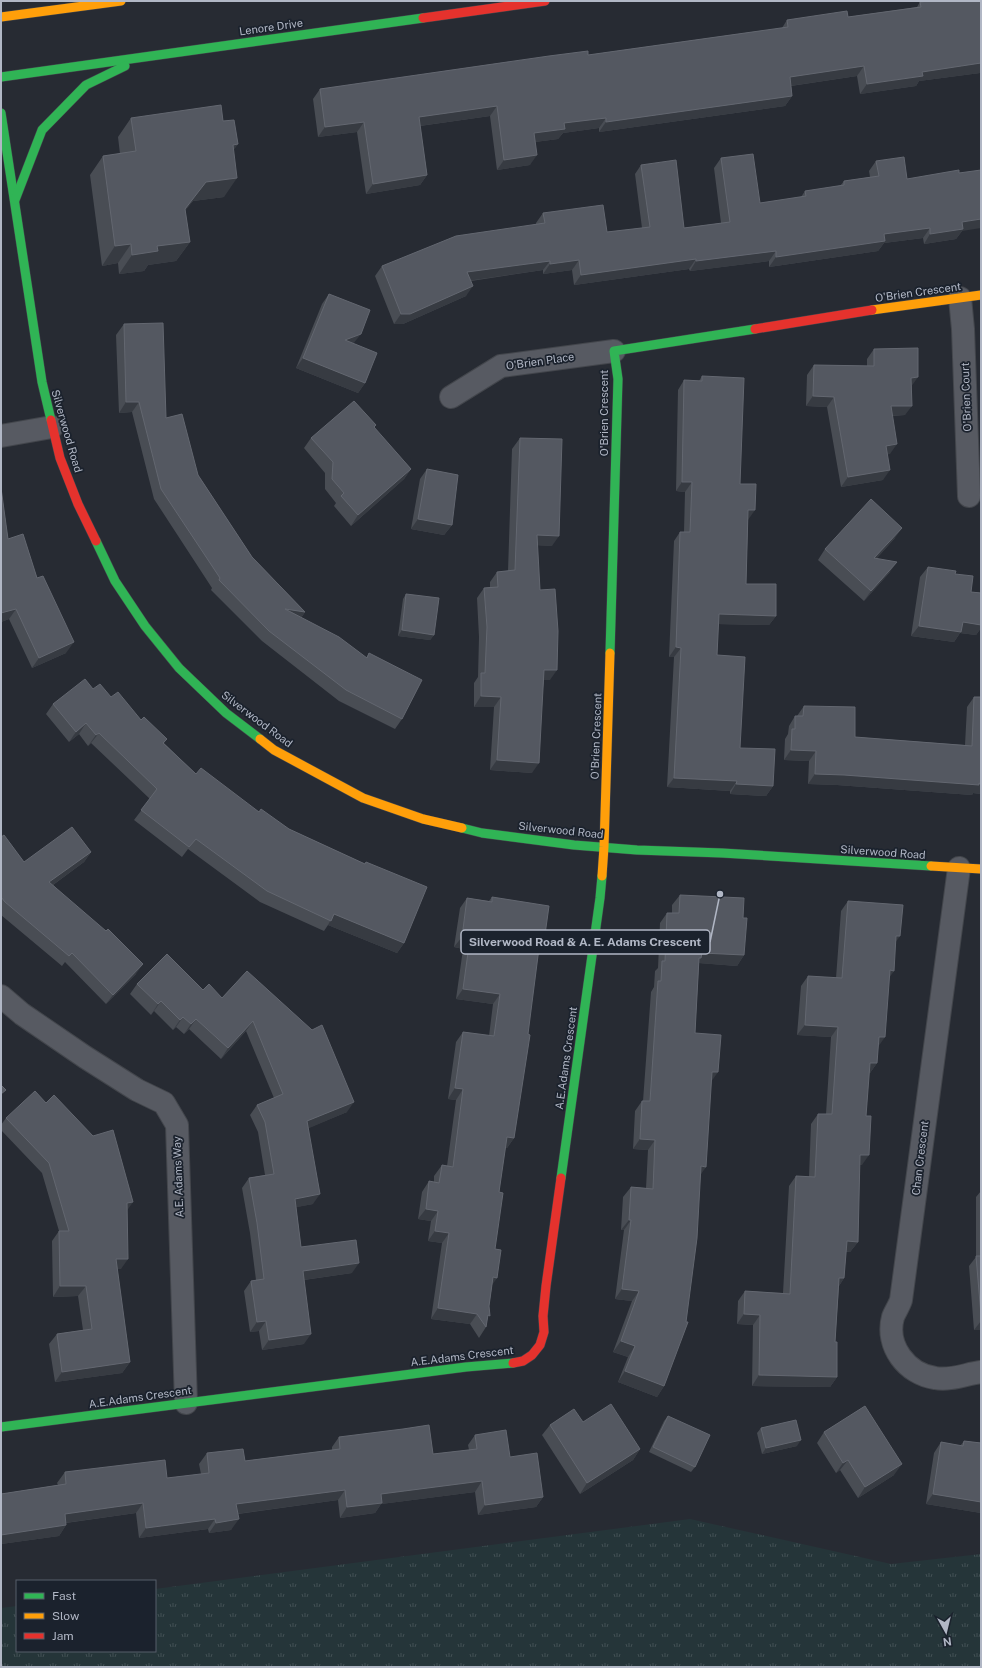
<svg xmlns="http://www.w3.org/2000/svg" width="982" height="1668" font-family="'Public Sans',sans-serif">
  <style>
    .grass { fill: url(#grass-tufts) }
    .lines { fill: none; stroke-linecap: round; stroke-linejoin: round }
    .street-casing { stroke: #43464c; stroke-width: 24 }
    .fast-casing { stroke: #43464c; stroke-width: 10 }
    .slow-casing { stroke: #43464c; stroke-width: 10 }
    .jam-casing { stroke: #43464c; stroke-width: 10 }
    .street { stroke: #575a62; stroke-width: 22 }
    .fast { stroke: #30b455; stroke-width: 9 }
    .slow { stroke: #ff9f0a; stroke-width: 9 }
    .jam { stroke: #e5322d; stroke-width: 9 }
    .wall { fill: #494d54 }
    .shaded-wall { fill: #373b42 }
    .building { fill: #545861; stroke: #636770 }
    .labels { text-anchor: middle; stroke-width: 3.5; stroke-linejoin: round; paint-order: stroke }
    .street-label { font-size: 11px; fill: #b1b7c5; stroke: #1b222d }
    .leader { fill: none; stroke: #b1b7c5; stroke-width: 1.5 }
    .callout-dot { fill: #b1b7c5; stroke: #1b222d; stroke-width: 1.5 }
    .callout { fill: #1b222d; stroke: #b1b7c5; stroke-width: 1.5 }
    .callout-label { font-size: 12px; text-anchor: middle; font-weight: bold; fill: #b1b7c5 }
  </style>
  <defs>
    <pattern id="grass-tufts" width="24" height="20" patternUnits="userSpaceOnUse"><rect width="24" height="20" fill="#253539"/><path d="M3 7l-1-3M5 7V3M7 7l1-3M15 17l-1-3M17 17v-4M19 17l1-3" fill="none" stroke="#425054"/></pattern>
  </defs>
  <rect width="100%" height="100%" fill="#272b33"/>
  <!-- grass -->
  <path class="grass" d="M690 1519 891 1564 981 1554V1667H1V1608L17 1606V1651H155V1589Z"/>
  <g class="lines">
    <defs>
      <g id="street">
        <path d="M960 298 963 329 969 496"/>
        <path d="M451 397 501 366 614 351"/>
        <path d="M1 436 52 427"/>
        <path d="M959 868 901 1300C899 1306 895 1312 893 1317 885 1346 907 1374 935 1378 950 1381 966 1374 981 1372"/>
        <path d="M1 996 22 1014 85 1057 137 1090 164 1103 177 1125 186 1403"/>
      </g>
      <g id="fast">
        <path d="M1 77 423 18"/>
        <path d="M1 113 42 382 51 420"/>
        <path d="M15 200 42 130 86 85 125 66"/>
        <path d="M96 541 115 581 145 626 179 668 226 713 260 739"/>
        <path d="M610 653 618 379 614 351 755 329"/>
        <path d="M462 828 482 833 574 845 637 850 722 853 931 866"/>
        <path d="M561 1178 600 898 602 876"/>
        <path d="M1 1427 466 1367 513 1363"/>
      </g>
      <g id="slow">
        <path d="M1 17 121 1"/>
        <path d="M872 310 981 295"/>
        <path d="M260 739 274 750 363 798 423 819 462 828"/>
        <path d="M931 866 981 869"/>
        <path d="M602 876 604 847 610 653"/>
      </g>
      <g id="jam">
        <path d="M423 18 545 1"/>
        <path d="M755 329 872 310"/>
        <path d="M51 420 60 458 78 504 96 541"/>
        <path d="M513 1363 523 1361 532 1355 540 1345 544 1332 543 1316 546 1286 561 1178"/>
      </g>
    </defs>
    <!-- street casing -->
    <use href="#street" class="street-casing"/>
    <!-- fast casing -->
    <use href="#fast" class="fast-casing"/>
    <!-- slow casing -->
    <use href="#slow" class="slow-casing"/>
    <!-- jam casing -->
    <use href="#jam" class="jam-casing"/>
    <!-- street -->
    <use href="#street" class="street"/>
    <!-- fast -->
    <use href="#fast" class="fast"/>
    <!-- slow -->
    <use href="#slow" class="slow"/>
    <!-- jam -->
    <use href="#jam" class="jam"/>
  </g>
  <!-- wall -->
  <g class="wall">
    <path d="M981 1V70L980 73 919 81 916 86 860 94 857 76 791 86 792 96 785 106 599 132V128L563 133 558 139 535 142 530 165 497 170 490 116 420 126 427 175 420 185 366 194 357 132 318 137 313 99 320 89 588 55 782 28 787 20 848 17 917 7 920 2Z"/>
    <path d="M131 118 223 121 238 144 233 150 224 197 193 201 185 210 190 242 176 261 148 265 144 271 119 274 118 263 102 266 90 175 103 156 120 154 118 137Z"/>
    <path d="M721 158 760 203 801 197 805 191 840 186 844 181 870 177 869 171 876 161 907 179 962 231 956 239 924 244 923 238 884 243 878 251 769 267V261L690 271 689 269 574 285 572 270 543 274V270L471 281 466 296 403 324H394L375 276 382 266 536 224V223L543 213 607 232 642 228 635 174 641 165 684 228 721 223 714 168Z"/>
    <path d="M329 294 354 344 365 383 358 393 296 368 322 304Z"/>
    <path d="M124 324 166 418 198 475 252 557 305 612 301 618 366 658 369 653 402 719 395 729 339 701 262 641 211 590 212 588 154 499 132 412 119 413 116 335Z"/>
    <path d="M874 349 912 386 905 415 892 416 890 454H887L883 480 841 487 827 407 806 406 807 375 814 365 867 366V359Z"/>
    <path d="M702 376 740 484 748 520 746 584 776 616 769 625 718 624 717 655 740 748 773 786 766 796 730 794V791L667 787 674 657H669L674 541 680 532H684L685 492 676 491 678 390 684 380 699 381Z"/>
    <path d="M374 428 411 469 404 479 351 526 334 506 336 503 325 489V473L304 448 311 438Z"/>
    <path d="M520 438 552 546 537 545 540 590 550 680H544L532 773 490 770 494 707H474V683L478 677 479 637 477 598 484 588 490 587V582L497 572 508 571 512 449Z"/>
    <path d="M427 469 452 525 444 535 411 529 420 479Z"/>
    <path d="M1 488 8 539 37 578 66 653 32 668 9 619 1 622Z"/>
    <path d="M895 538 876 559 890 572 864 601 818 560 825 549Z"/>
    <path d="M928 567 955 574 971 592 981 593V628L976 635 960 633 954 642 911 636 920 577Z"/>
    <path d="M406 594 434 635 430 640 398 636 403 599Z"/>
    <path d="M93 689 111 697 141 720 167 739 164 743 196 774 259 812 289 829 365 864 366 862 404 943 397 953 328 925 324 931 260 902 188 849 182 857 134 820 150 799 91 743 88 746 79 734 69 742 46 714 53 704Z"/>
    <path d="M974 697H981V794L973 793 972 795 837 785 808 784 809 761 784 760 785 739 788 734 789 726 795 716H797L804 706 855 737 965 745 967 707Z"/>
    <path d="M1 837 24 862 91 852 84 862 53 885 136 974 106 1004 65 962 62 966 1 915Z"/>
    <path d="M680 895 743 918 744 955 737 966 699 963 695 1033 711 1082 701 1174 664 1386 657 1397 618 1382 628 1357 613 1352 632 1301 615 1299 624 1230H621L623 1197 631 1187 646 1188 648 1150 633 1149 635 1111 642 1101H643L651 992 654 987 655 971 658 968 660 923 667 913H672V905Z"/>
    <path d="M492 897 538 955 514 1138 507 1148H505L499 1192 492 1286 486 1327 479 1338 470 1324 431 1319 442 1243 428 1241 431 1221 418 1219 422 1192 429 1181 434 1182V1176L442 1165 447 1166 456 1100 448 1099 456 1042 463 1032 489 1036 493 1004 456 999 463 949 454 947 460 908 467 898 489 901Z"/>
    <path d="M848 901 896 943 889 977 878 1047 877 1063 870 1073H869L862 1165H859L858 1242 850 1252H846L844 1278 839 1286 835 1342 837 1377 830 1387 752 1386 753 1325 737 1324 738 1301 745 1291 783 1293 789 1186 796 1176 809 1177 811 1124 818 1114H826L831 1037 797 1035 801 986 808 976 836 978 841 911Z"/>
    <path d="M247 971 347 1112 308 1128 313 1204 296 1207 301 1247 352 1273 304 1280V1344L262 1350 259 1331 250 1332 244 1291 251 1281 256 1280 250 1233 242 1188 249 1178 265 1175 258 1132 250 1115 257 1105 274 1098 246 1031 221 1059 189 1029 184 1034 176 1027 173 1030 154 1011 151 1015 130 994 137 984 203 990 222 998Z"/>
    <path d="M6 1118 127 1210 121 1269H117L130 1362 122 1373 55 1382 49 1344 57 1334 83 1330 78 1296 53 1297 52 1241 59 1231 42 1173 1 1130V1125Z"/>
    <path d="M981 1191V1330H974L969 1266 976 1257V1197Z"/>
    <path d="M668 1416 695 1467 691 1472 649 1452 664 1421Z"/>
    <path d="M583 1422 640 1449 633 1460 580 1494 542 1435 550 1425Z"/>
    <path d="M761 1428 797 1446 762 1454 757 1433Z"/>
    <path d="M824 1432 894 1475 858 1498 840 1470 836 1473 817 1443Z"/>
    <path d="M475 1435 510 1457 543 1497 536 1507 478 1515 475 1492 381 1504 375 1513 340 1518 338 1500 238 1514 231 1530 209 1533 208 1529 139 1538 136 1513 66 1523V1525L59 1536 1 1544V1494L58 1485 57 1483 65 1472 167 1478 201 1474 199 1464 207 1453 245 1461 332 1450V1447L339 1437 433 1454 469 1450 468 1445Z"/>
    <path d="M964 1441 981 1443V1513L926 1504 934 1453 941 1442 960 1446Z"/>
  </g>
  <!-- shaded-wall -->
  <g class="shaded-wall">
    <path d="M981 63V70L980 73 919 81 916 86 860 94 867 84 922 72Z"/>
    <path d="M864 66 857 76 783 87 790 77Z"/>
    <path d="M792 96 785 106 599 132 606 122Z"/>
    <path d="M497 106 490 116 412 127 419 117Z"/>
    <path d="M606 118 599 128 563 133 558 139 527 143 534 133 564 123Z"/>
    <path d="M364 122 357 132 318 137 325 127Z"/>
    <path d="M238 144 224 163 233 145Z"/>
    <path d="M537 155 530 165 497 170 504 160Z"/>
    <path d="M427 175 420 185 366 194 373 184Z"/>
    <path d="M237 178 224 197 193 201 172 228 185 209 206 182Z"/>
    <path d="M981 219V228L962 231 956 239 924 244 930 234 962 222Z"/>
    <path d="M930 228 923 238 884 243 878 251 769 267 776 257 884 234Z"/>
    <path d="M190 242 176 261 148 265 144 271 119 274 132 255 157 246Z"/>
    <path d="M131 244 118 263 102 266 115 246Z"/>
    <path d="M776 251 769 261 690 271 696 261Z"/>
    <path d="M696 259 689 269 574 285 581 275Z"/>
    <path d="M579 260 572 270 543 274 550 264Z"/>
    <path d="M550 261 543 270 460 282 467 272Z"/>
    <path d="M473 286 466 296 403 324H394L401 314Z"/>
    <path d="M361 334 353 344 345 340Z"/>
    <path d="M303 358 365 383 358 393 296 368Z"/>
    <path d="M918 377 911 387V378Z"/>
    <path d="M813 396 834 397 827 407 806 406Z"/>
    <path d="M126 402H139L132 412 119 413Z"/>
    <path d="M891 406H912L905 415 884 416Z"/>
    <path d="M897 444 890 454 879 456 886 446Z"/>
    <path d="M411 469 404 479 351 526 358 515Z"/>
    <path d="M890 470 883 480 841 487 848 477Z"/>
    <path d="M682 482H692L685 492 676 491Z"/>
    <path d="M748 510H755L748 520Z"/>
    <path d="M418 519 452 525 444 535 411 529Z"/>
    <path d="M902 528 895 538 867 569 874 558Z"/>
    <path d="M537 535 559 536 552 546 529 545Z"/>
    <path d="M897 562 890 572 864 601 871 591Z"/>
    <path d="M16 609 9 619 1 622V613Z"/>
    <path d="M285 609 305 612 298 622Z"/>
    <path d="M719 614 776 616 769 625 712 624Z"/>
    <path d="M963 622 981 625V628L976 635 960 633 954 642 911 636 919 626Z"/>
    <path d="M402 630 434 635 430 640 398 636Z"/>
    <path d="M74 642 66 653 32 668 39 658Z"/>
    <path d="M676 647 681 648 674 657H669Z"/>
    <path d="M544 670H557L550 680H537Z"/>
    <path d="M481 696 501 697 494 707H474Z"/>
    <path d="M86 723 79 734 69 742 76 732Z"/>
    <path d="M99 733 91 743 88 746 96 735Z"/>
    <path d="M791 750 816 751 809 761 784 760Z"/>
    <path d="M497 760 539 763 532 773 490 770Z"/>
    <path d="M815 774 844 775 981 784V794L973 793 972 795 837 785 808 784Z"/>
    <path d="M674 778 737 781 730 791 667 787Z"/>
    <path d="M736 784 773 786 766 796 730 794Z"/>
    <path d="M91 852 84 862 43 892 49 882Z"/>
    <path d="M334 914 404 943 397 953 328 925Z"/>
    <path d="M896 936H900L893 946Z"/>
    <path d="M462 937 470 938 463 949 454 947Z"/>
    <path d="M539 948 543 949 536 959Z"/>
    <path d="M702 953 744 955 737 966 698 963 694 969Z"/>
    <path d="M143 964 136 974 106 1004 113 995Z"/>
    <path d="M890 970 894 971 887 981Z"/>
    <path d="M463 989 500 994 493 1004 456 999Z"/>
    <path d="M161 1001 154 1011 151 1015 158 1004Z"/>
    <path d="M183 1017 176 1027 173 1030 180 1020Z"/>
    <path d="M196 1019 189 1029 184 1034 191 1024Z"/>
    <path d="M253 1021 246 1031 221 1059 228 1048Z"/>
    <path d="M805 1025 838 1027 831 1037 797 1035Z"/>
    <path d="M879 1037H885L878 1047Z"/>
    <path d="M870 1063H877L870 1073H863Z"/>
    <path d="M712 1072H718L711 1082Z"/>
    <path d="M455 1088 463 1089 456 1100 448 1099Z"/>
    <path d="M354 1102 347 1112 300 1132 307 1121Z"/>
    <path d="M507 1137 514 1138 507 1148 500 1147Z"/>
    <path d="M640 1139 655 1140 648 1150 633 1149Z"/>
    <path d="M860 1155H869L862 1165H852Z"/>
    <path d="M701 1166 706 1167 699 1177Z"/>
    <path d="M320 1194 313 1204 288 1209 295 1199Z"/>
    <path d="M133 1202 126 1212 127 1203Z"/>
    <path d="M426 1209 438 1211 431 1221 418 1219Z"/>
    <path d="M629 1220H631L624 1230H621Z"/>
    <path d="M435 1231 449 1233 442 1243 428 1241Z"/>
    <path d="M847 1241 858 1242 850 1252 840 1251Z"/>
    <path d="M116 1259H128L121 1269H108Z"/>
    <path d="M359 1263 352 1273 296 1281 303 1271Z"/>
    <path d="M493 1277 497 1278 490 1288Z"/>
    <path d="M839 1278H844L837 1289Z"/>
    <path d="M60 1286H86L78 1296 53 1297Z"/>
    <path d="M622 1289 639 1291 632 1301 615 1299Z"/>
    <path d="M438 1308 477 1314 470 1324 431 1319Z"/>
    <path d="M744 1314 760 1315 753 1325 737 1324Z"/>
    <path d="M266 1321 259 1331 250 1332 257 1322Z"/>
    <path d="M981 1321V1330H974Z"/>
    <path d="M311 1334 304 1344 262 1350 269 1340Z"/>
    <path d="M621 1341 635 1346 628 1357 613 1352Z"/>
    <path d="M130 1362 122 1373 55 1382 62 1372Z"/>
    <path d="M625 1371 664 1386 657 1397 618 1382Z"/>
    <path d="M759 1375 837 1377 830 1387 752 1386Z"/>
    <path d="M801 1440 797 1446 762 1454 766 1448Z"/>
    <path d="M640 1449 633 1460 580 1494 587 1483Z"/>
    <path d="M848 1460 840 1470 836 1473 843 1463Z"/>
    <path d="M902 1464 894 1475 858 1498 865 1487Z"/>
    <path d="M482 1481 475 1492 381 1504 375 1513 340 1518 347 1507 381 1494Z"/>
    <path d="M345 1490 338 1500 229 1515 236 1504Z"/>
    <path d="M933 1494 981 1502V1513L926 1504Z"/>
    <path d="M543 1497 536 1507 478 1515 485 1505Z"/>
    <path d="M143 1503 136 1513 57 1524 65 1514Z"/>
    <path d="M215 1519 208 1529 139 1538 146 1528Z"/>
    <path d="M239 1519 231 1530 209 1533 216 1523Z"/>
    <path d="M66 1525 59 1536 1 1544V1535Z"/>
  </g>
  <!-- building -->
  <g class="building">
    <path d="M929 1H981V63L922 72 923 76 867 84 864 66 790 77 792 96 606 122V118L564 123 565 129 534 133 537 155 504 160 497 106 419 117 427 175 373 184 364 122 325 127 320 89 549 56 588 51V55L788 27 787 20 847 11 848 17 921 7 920 2Z"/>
    <path d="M221 105 223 121 234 120 238 144 233 145 237 178 206 182 185 209 190 242 157 246 158 251 132 255 131 244 115 246 103 156 136 151 131 118Z"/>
    <path d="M753 154 760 203 806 196 805 191 844 185V181L879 176 876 161 904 157 907 179 959 170V173L981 170V219L962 222 963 229 930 234V228L884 234 885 241 776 257V251L696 261V259L581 275 579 260 550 264V261L467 272 473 286 410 314H401L382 266 456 236 545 223 543 213 603 205 607 232 650 227 641 165 676 160 684 228 730 222 721 158Z"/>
    <path d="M329 294 370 310 361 334 345 340 377 353 365 383 303 358Z"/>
    <path d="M163 323 166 418 182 414 198 475 252 557 305 612 285 609 339 637 367 658 369 653 422 680 402 719 346 690 269 631 219 580 220 578 161 489 139 402H126L124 324Z"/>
    <path d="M918 348V377L911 378 912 406H891L897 444 886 446 890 470 848 477 834 397 813 396 814 365 874 366V349Z"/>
    <path d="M702 376 744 378 740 484H756L755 510H748L746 584H776V616L719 614 717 655 745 657 740 748 775 749 773 786 736 784 737 781 674 778 681 648 676 647 680 532H690L692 482H682L684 380 702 381Z"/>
    <path d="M354 401 376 425 374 427 411 469 358 515 341 496 344 493 332 479 333 462 311 438Z"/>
    <path d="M520 438 562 439 559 536 537 535 540 590 555 589 558 631 557 670H544L539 763 497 760 501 697 481 696V673H485L487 627 484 588 498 587 497 572 515 570Z"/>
    <path d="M427 469 458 475 452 525 418 519Z"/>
    <path d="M1 488 8 539 23 534 37 578 43 576 74 642 39 658 16 609 1 613Z"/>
    <path d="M871 499 902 528 874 558 897 562 871 591 825 549Z"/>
    <path d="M928 567 956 571 955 574 973 576 971 592 981 593V625L963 622 961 632 919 626Z"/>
    <path d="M406 594 439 598 434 635 402 630Z"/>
    <path d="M85 679 93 689 100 684 111 697 118 692 141 720 144 717 167 739 163 743 196 774 201 768 259 812 261 809 289 829 365 864 366 862 427 887 404 943 334 914 331 921 267 891 196 839 189 847 141 810 157 789 99 733 96 735 86 723 76 732 53 704Z"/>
    <path d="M974 697H981V784L979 783V785L844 775 815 774 816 751 791 750 792 729H795V716H803L804 706 855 707V737L972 746Z"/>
    <path d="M72 827 91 852 49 882 106 931 108 929 143 964 113 995 72 953 69 956 5 902 1 897V837L4 835 24 862Z"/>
    <path d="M680 895 744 898 743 918H747L744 955 702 953 701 958H699L695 1033 721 1035 718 1072H712L706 1167 701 1166 697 1238 686 1322H688L664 1386 625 1371 635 1346 621 1341 639 1291 622 1289 631 1220H629L631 1187 653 1189 655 1140 640 1139 642 1101H650L658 981H661L662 961H665L667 913H679Z"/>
    <path d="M492 897 549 906 543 949 539 948 528 1034 530 1035 514 1138 507 1137 499 1192 503 1193 495 1249 501 1250 497 1278 493 1277 489 1306 490 1316 488 1315 486 1327 477 1314 438 1308 449 1233 435 1231 438 1211 426 1209 429 1181 439 1183 442 1165 453 1167 463 1089 455 1088 463 1032 494 1036 500 994 463 989 470 938 462 937 467 898 492 902Z"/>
    <path d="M848 901 903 905 900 936H896L894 971 890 970 885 1037H879L877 1063H870L866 1116H871L869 1155H860L858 1242 847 1241 844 1278H839L835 1342H837V1377L759 1375 760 1315 744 1314 745 1291 790 1294 796 1176 815 1177 818 1114H832L838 1027 805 1025 808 976 842 978Z"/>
    <path d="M167 954 203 990 209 984 222 998 247 971 312 1030 322 1025 354 1102 307 1121 320 1194 295 1199 301 1247 356 1240 359 1263 303 1271 311 1334 269 1340 266 1321 257 1322 251 1281 264 1279 257 1223 249 1178 274 1174 265 1122 257 1105 283 1094 253 1021 228 1048 196 1019 191 1024 183 1017 180 1020 161 1001 158 1004 137 984Z"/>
    <path d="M1 1085 6 1090 1 1094Z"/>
    <path d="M35 1091 46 1103 54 1095 93 1136 113 1130 133 1202 127 1203 128 1259H116L130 1362 62 1372 57 1334 92 1329 86 1286H60L59 1231H69L49 1163 6 1118Z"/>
    <path d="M976 1256H981V1315Z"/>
    <path d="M611 1404 640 1449 587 1483 550 1425 574 1409 583 1422Z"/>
    <path d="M865 1406 902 1464 865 1487 848 1460 843 1463 824 1432Z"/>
    <path d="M668 1416 710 1435 695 1467 653 1447Z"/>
    <path d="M796 1420 801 1440 766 1448 761 1428Z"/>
    <path d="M429 1425 433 1454 477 1449 475 1435 506 1430 510 1457 537 1453 543 1497 485 1505 482 1481 381 1494 382 1503 347 1507 345 1490 236 1504 239 1519 216 1523 215 1519 146 1528 143 1503 65 1514 66 1525 1 1535V1494L66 1484 65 1472 165 1460 167 1478 209 1473 207 1453 243 1449 245 1461 340 1449 339 1437 403 1429Z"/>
    <path d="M964 1441 981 1443V1502L933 1494 941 1442 963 1446Z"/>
  </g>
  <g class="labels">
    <!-- street labels -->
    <g class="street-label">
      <text transform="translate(271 27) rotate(-8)" y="4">Lenore Drive</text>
      <text transform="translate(918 292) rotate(-8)" y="4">O'Brien Crescent</text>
      <text transform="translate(540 361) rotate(-8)" y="4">O'Brien Place</text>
      <text transform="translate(966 397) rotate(-92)" y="4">O'Brien Court</text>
      <text transform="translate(604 413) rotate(-90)" y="4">O'Brien Crescent</text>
      <text transform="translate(67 431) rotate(74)" y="4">Silverwood Road</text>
      <text transform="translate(257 719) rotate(37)" y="4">Silverwood Road</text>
      <text transform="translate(596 736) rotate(-88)" y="4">O'Brien Crescent</text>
      <text transform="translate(561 830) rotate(6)" y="4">Silverwood Road</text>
      <text transform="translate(883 852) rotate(4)" y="4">Silverwood Road</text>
      <text transform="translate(566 1058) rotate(-82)" y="4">A.E.Adams Crescent</text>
      <text transform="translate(920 1158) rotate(-83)" y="4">Chan Crescent</text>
      <text transform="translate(178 1177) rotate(-92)" y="4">A.E. Adams Way</text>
      <text transform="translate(462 1356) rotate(-7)" y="4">A.E.Adams Crescent</text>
      <text transform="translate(140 1397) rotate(-8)" y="4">A.E.Adams Crescent</text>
    </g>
  </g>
  <!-- callouts -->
  <path class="leader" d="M720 894L710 942"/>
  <circle class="callout-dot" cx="720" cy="894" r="4"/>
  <rect class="callout" x="461" y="930" width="249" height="24" rx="4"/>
  <g class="callout-label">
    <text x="585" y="946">Silverwood Road &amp; A. E. Adams Crescent</text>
  </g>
  <!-- border -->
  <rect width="982" height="1668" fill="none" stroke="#b1b7c5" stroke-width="4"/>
  <!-- legend -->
  <rect x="16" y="1580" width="140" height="72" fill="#1b222d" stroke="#575e6a"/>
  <rect x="24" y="1593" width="20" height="6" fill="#30b455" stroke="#575e6a"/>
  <text x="52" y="1600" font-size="12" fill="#b1b7c5">Fast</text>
  <rect x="24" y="1613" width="20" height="6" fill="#ff9f0a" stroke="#575e6a"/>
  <text x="52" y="1620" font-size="12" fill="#b1b7c5">Slow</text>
  <rect x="24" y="1633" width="20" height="6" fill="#e5322d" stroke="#575e6a"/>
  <text x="52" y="1640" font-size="12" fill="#b1b7c5">Jam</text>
  <!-- north arrow -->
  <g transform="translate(946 1632) rotate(172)" stroke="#1b222d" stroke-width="3" paint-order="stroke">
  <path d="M0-3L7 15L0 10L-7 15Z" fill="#b1b7c5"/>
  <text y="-6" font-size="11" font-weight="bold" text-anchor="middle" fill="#b1b7c5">N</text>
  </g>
</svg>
